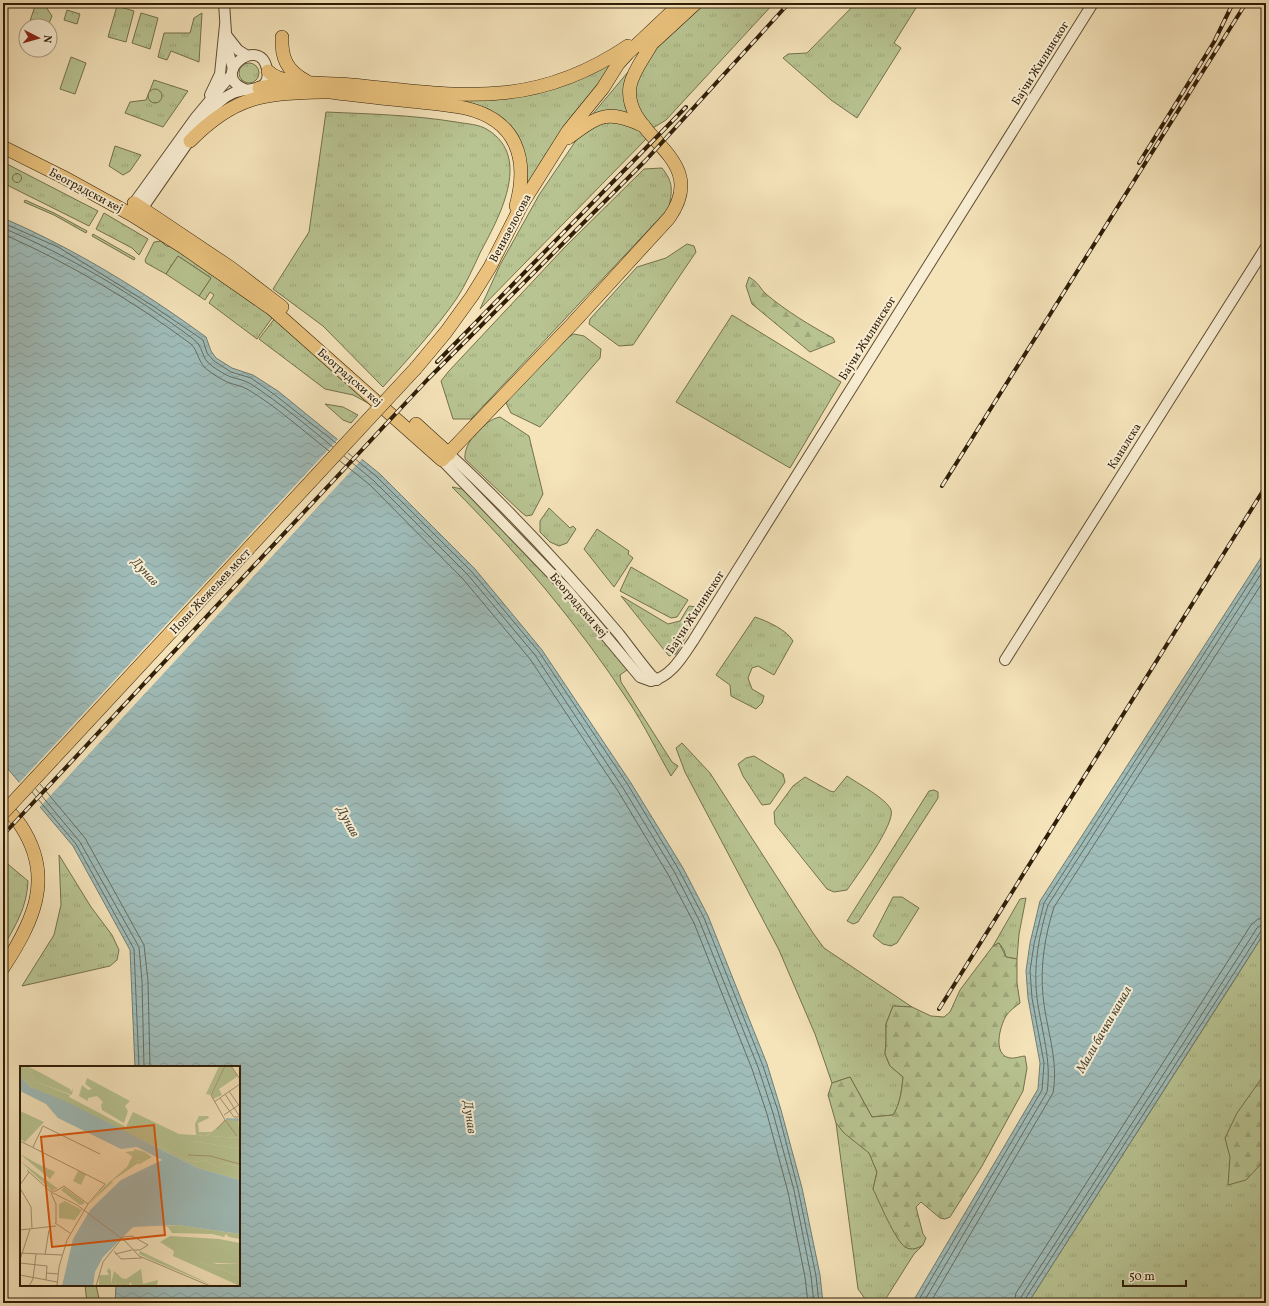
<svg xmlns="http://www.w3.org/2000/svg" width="1269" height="1306" font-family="Vollkorn,serif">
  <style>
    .grass { fill: url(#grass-tufts); stroke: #74714d }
    .forest { fill: url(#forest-firs); stroke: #74714d }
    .park { fill: url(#park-crowns); stroke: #74714d }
    .pitch { fill: #b8c492; stroke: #74714d }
    .water { fill: url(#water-waves); stroke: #727d72 }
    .pier { fill: #f5e3ba }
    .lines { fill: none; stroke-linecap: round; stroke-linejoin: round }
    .shore { stroke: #676d60; stroke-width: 1 }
    .minor-casing { stroke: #604f34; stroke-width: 12 }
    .major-casing { stroke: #2f1e08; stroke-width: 14 }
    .minor { stroke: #f8edd2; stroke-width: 10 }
    .major { stroke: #eac27d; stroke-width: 13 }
    .rail-casing { stroke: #2f1e08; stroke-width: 4 }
    .rail { stroke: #f8edd2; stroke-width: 2.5; stroke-dasharray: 8; stroke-linecap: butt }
    .major-bridge-casing { stroke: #2f1e08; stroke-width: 14; stroke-linecap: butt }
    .major-bridge { stroke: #eac27d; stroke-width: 13 }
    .labels { text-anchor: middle; stroke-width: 4; stroke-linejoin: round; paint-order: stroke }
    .street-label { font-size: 12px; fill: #2f1e08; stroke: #f8edd2 }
    .water-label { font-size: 13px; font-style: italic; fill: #514d3d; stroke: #f8edd2 }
    .inset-river { fill: none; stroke: #9fbcb9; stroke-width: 2 }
    .inset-road { fill: none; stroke: #a69473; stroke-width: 1 }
    .view { fill: #df560c; fill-opacity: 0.15; stroke: #df560c; stroke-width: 2 }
    .inset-edge { fill: none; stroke: #2f1e08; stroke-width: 2 }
  </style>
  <defs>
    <pattern id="grass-tufts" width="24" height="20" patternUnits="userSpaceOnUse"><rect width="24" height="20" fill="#b8c492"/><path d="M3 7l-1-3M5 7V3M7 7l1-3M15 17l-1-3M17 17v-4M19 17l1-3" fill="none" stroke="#9ea87c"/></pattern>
    <pattern id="forest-firs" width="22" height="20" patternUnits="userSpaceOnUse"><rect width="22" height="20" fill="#b8c492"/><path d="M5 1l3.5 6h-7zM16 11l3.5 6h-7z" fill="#9ea87c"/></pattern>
    <pattern id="park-crowns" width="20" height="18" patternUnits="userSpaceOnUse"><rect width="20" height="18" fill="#b8c492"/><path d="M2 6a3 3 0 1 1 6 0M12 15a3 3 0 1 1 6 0" fill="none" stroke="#9ea87c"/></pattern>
    <pattern id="water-waves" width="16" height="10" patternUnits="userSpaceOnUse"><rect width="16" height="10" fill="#9fbcb9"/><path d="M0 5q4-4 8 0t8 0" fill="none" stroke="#89a19e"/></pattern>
  </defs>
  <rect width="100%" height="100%" fill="#f5e3ba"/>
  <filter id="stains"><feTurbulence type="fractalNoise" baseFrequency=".005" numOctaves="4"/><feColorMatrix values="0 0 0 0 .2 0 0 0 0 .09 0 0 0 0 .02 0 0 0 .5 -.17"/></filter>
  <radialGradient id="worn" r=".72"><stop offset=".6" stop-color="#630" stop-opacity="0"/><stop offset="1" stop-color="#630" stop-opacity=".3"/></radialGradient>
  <!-- grass -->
  <g class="grass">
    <path d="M705 3H774L666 120 653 128C645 121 634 109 633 98 629 64 682 24 705 3Z"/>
    <path d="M856 3H919L894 43 901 48 857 118 831 100 783 58 788 54 807 53Z"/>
    <path d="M117 6 134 11 126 42 108 37Z"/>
    <path d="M141 13 158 18 150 49 132 43Z"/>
    <path d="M202 13 199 62 171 51 167 60 158 57 164 33H190L194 18Z"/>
    <path d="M618 59 527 187C529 126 504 111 449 99L507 96Z"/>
    <circle cx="249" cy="73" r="10"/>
    <path d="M628 72 625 86 629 113 591 116Z"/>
    <path d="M154 80 188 91 163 127 125 113 130 102 146 100Z"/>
    <path d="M326 112C370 114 413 115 456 122 467 124 479 124 488 130 533 158 498 219 480 253 473 268 466 284 457 298 435 330 408 359 383 387L323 326 273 289 309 232Z"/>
    <path d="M624 120 649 136 480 309 500 265 539 195 579 136 598 121Z"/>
    <path d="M115 146 141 155 130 171 123 175 109 166Z"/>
    <path d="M3 162 98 211 89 226 3 183Z"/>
    <path d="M662 168C674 183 672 190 669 208L471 419H453L441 381 448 372 565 247 644 169Z"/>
    <path d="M25 200 54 213 87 231 86 233 54 215 24 202Z"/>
    <path d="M104 213 148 239 139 255 132 248 96 229Z"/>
    <path d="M93 234 135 258 134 260 92 236Z"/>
    <path d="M161 241 166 246 174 247 251 298 272 318 257 339 209 303 214 295 210 292 205 300 199 296 211 278 178 256 166 274 146 263 145 260 154 242Z"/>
    <path d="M687 244 694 246 696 252 633 345 619 346 589 324 590 319 637 267 666 258Z"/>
    <path d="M732 315 841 382 790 468 676 402Z"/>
    <path d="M275 318 372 399 368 403 353 395 325 389 259 339Z"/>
    <path d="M574 334 584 336 601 349 600 358 540 427 511 413 506 403 510 397 568 337Z"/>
    <path d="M325 404 343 407 358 415 351 423 343 420Z"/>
    <path d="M500 417 529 436 543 494 532 515 526 516 521 512 465 459C463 443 484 420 500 417Z"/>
    <path d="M452 487 462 489 468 493 570 600 627 670 620 675 621 682 672 762 678 766 671 776C657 752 645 726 629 702 578 624 518 553 452 487Z"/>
    <path d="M549 508 570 528 573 526 576 529 567 543 559 546 550 542 540 532V521Z"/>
    <path d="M597 529 629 551 628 554 633 558 614 587 584 549Z"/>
    <path d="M631 567 688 600 677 617 671 618 620 591Z"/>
    <path d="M621 596 668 624 680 621 689 606 697 607 700 612 676 654 669 656Z"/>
    <path d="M755 617C767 621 787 630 793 641L774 675 758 666 752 668 748 678 752 689 764 696 762 703 756 709 731 696 730 685 716 675Z"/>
    <path d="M682 743 710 773 813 933 824 948 912 1007 893 1006 886 1024V1042L885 1054 890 1066 903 1077C902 1089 900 1105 893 1115L872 1117 850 1077 832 1083 815 1034 779 950 685 772 676 748Z"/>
    <path d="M754 756 783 774 785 782 770 804 762 805 743 776 738 764 746 758Z"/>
    <path d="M847 776C857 783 887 799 891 810 896 823 856 877 847 890L834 892 827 889 775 824 774 812 793 786 805 777 830 791 834 792Z"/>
    <path d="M934 790 938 792V798L858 922 853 924 847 921 929 791Z"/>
    <path d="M59 855 91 907 112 935 119 950 117 960 110 966 22 986 54 935 61 905Z"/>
    <path d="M3 860 28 881C27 907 16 925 3 947Z"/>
    <path d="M893 897H902L919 908 897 943 891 946 883 944 873 936Z"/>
    <path d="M1026 898 1019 934 1017 959 1006 957 1004 950 999 943 993 946 1020 899Z"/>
    <path d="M1266 930V1303H1028L1244 965Z"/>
    <path d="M836 1123 869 1152 877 1172 873 1189 914 1249 923 1245 914 1254 883 1303H868L858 1289Z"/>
  </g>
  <!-- forest -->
  <g class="forest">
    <path d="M749 277C759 283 759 287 766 294 786 311 811 326 833 338L835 342 810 352 752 304 746 286Z"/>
    <path d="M999 943 1006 957 1017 959V983L1020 1003C1015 1007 1009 1011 1006 1016 1000 1026 992 1055 1010 1058 1014 1059 1021 1056 1025 1056L1027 1068 1023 1091 982 1166 950 1217 945 1219 940 1218 921 1202 916 1207 923 1234 926 1238 923 1245C918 1248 912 1251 905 1247 895 1240 879 1201 873 1189L877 1172 869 1153 844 1133 836 1123 828 1095 832 1083 850 1077 872 1117 893 1115C900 1105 902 1089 903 1077L890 1066 885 1054 886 1042V1024L893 1006 912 1007 931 1016 944 1017 950 1012 960 990 993 946Z"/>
    <path d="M1266 1072V1150L1261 1164 1246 1180 1228 1185 1230 1157 1225 1138 1237 1113Z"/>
    <path d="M85 1285H96L100 1303H87Z"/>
  </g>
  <!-- park -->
  <g class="park">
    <path d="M36 3 46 7 52 16 48 26 30 21Z"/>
    <path d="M67 10 80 14 77 24 64 20Z"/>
    <circle cx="155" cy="96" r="7"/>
    <circle cx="17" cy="178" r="4.5"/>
  </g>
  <!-- pitch -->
  <g class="pitch">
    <path d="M71 57 86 63 75 94 60 89Z"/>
    <path d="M178 256 211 278 199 296 166 274Z"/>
  </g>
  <!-- water -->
  <g class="water">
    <path d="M3 218C75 249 143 291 206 337L211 351 216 358 232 368 253 375 278 391 380 474 475 569 542 650 631 783 683 868 708 916 767 1064 781 1110 802 1188 820 1275 823 1303H115L116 1285H239V1067H135L130 950 73 846 3 763Z"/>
    <path d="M1266 550V930L1028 1303H912L1038 1089 1040 1063 1028 998 1026 971 1030 943 1040 901Z"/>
  </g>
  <!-- pier -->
  <path class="pier" d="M339 438 363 458 38 809 18 784Z"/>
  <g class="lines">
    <!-- shore -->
    <g class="shore">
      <path d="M3 223 58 247 153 306 203 340 207 353 214 361 231 372 251 378 275 395 336 443"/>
      <path d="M3 228C70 256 134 295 192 338 205 347 200 358 212 366 218 370 225 375 231 377 238 379 244 380 251 384 280 403 306 425 333 447"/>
      <path d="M3 234C69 263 133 301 191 344 198 350 198 364 209 371 214 375 221 379 227 382 234 385 240 385 247 389 276 406 302 430 329 451"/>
      <path d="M348 453 377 477 472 572 539 652 628 785 679 870 704 918 763 1066 778 1111 798 1189 816 1276 819 1303"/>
      <path d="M344 456 374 481 468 575 535 655 623 788 675 873 699 920 758 1067 773 1113 794 1190 811 1276 814 1303"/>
      <path d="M340 461 370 485 463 579 530 659 618 791 669 876 694 923 752 1069 767 1114 788 1192 805 1277 808 1303"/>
      <path d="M40 784 85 838 144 945 148 981 150 1067"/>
      <path d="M36 789 80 842 139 947 142 981 144 1067"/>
      <path d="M32 792 76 844 134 949 139 1067"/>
      <path d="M917 1303 1042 1090 1044 1063 1032 998 1030 971 1034 944 1044 903 1266 557"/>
      <path d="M923 1303 1047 1092C1052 1060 1041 1029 1037 998 1033 966 1039 935 1048 905L1266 566"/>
      <path d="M930 1303 1053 1093C1059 1060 1046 1028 1043 996 1040 965 1045 936 1054 907L1266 577"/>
      <path d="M1014 1303 1016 1293 1251 925 1258 919 1266 918"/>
      <path d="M1020 1303 1021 1297 1257 928 1261 925 1266 924"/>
      <path d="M1025 1303V1299L1261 931 1266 929"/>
    </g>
    <defs>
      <g id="minor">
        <path d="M224 3 227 47 233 69"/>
        <path d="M227 36 238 50 246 55"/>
        <path d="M232 74 196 117 134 203 132 215 142 209 207 115C215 106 222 98 233 93 246 87 272 94 267 69 260 33 206 76 247 90"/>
        <path d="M210 95 220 74 225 25"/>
        <path d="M449 454C510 510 566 571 619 634 630 648 640 662 651 675L657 680"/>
        <path d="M442 460 569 592 640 677 651 681C671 677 682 657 693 641L1093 3"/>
        <path d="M1005 660 1266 247"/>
      </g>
      <g id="major">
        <path d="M282 37C281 58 287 71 306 81"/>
        <path d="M645 50 696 3"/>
        <path d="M268 71C280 85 322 83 341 84 452 94 529 113 628 46"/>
        <path d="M259 88 269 86 289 88"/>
        <path d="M323 91C352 95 381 98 410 101 428 103 447 104 465 108 517 120 529 159 516 206"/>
        <path d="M568 138C599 115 607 109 644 126"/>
        <path d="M190 141C234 96 264 93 323 92"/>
        <path d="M3 147 63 177 132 215 183 247 272 309 442 460 573 323 669 218C713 156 622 138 630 86 633 71 644 58 651 45"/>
        <path d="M134 203 231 268 282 307"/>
        <path d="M416 368 446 332 472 296 490 267 522 204 568 131 603 88 618 64 628 53 681 3"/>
        <path d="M416 424 449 454"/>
        <path d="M3 805C9 812 16 818 21 826 55 878 33 922 3 968"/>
      </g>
    </defs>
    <!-- minor casing -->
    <use href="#minor" class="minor-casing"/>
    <!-- major casing -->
    <use href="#major" class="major-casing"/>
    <!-- minor -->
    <use href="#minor" class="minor"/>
    <!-- major -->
    <use href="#major" class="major"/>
    <defs>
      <g id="rail">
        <path d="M1139 163 1214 42 1233 3"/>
        <path d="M437 362 686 107"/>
        <path d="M942 486 1246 3"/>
        <path d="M3 835 428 379 646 160 789 3"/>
        <path d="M939 1009 1266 486"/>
      </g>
    </defs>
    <!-- rail casing -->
    <use href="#rail" class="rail-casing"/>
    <!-- rail -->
    <use href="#rail" class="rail"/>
    <defs>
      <path id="major-bridge" d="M3 813 416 368"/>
    </defs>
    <!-- major-bridge casing -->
    <use href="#major-bridge" class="major-bridge-casing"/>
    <!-- major-bridge -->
    <use href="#major-bridge" class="major-bridge"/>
  </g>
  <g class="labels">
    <!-- street labels -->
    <g class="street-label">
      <text transform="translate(1040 63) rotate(-58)" y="4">Бајчи Жилинског</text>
      <text transform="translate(86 190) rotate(28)" y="4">Београдски кеј</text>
      <text transform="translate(510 228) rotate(-62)" y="4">Венизелосова</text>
      <text transform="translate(867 338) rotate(-58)" y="4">Бајчи Жилинског</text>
      <text transform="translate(350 377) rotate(41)" y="4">Београдски кеј</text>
      <text transform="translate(1124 446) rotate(-58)" y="4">Каналска</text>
      <text transform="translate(210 591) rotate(-47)" y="4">Нови Жежељев мост</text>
      <text transform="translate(579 605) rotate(49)" y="4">Београдски кеј</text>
      <text transform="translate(695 612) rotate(-57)" y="4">Бајчи Жилинског</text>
    </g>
    <!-- water labels -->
    <g class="water-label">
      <text transform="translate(146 571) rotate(47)" y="5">Дунав</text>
      <text transform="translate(349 821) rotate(62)" y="5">Дунав</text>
      <text transform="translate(1103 1029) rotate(-60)" y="5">Мали бачки канал</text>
      <text transform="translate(471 1117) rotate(82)" y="5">Дунав</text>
    </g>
  </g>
  <!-- overview -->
  <g transform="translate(20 1066)">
    <rect width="220" height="220" fill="#f5e3ba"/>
    <path d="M0 0 9 3 16 16 50 29 49 31 106 61 113 46 159 68 220 72V74L173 75 220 83V101L204 97 198 101 185 94 179 96 170 95 140 80 137 81 10 21 0 10ZM205 0H211L218 10 199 23 202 29 193 33 191 29ZM0 45 24 56 5 76 0 73ZM0 88 16 97 35 106 30 113ZM111 93 121 95 92 115 93 116 70 137 85 120 107 101ZM0 95 37 122 38 123 31 124ZM58 105 66 108 61 119 53 115ZM44 121 64 136V138L60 139 41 124ZM45 135 62 144 55 154 39 152V138ZM120 185 194 220 136 196 119 188ZM121 203 123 218 138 214 137 220H112L111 216 108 220H95L96 214H104L102 212 106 213Z" fill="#b8c492"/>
    <path d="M1 0H7L21 7 50 23 51 26 53 22 52 29 16 16 9 3ZM199 0H205L190 29 186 28ZM67 12 110 35 105 40 108 45 104 57 82 44 81 39 83 36 77 30 68 32V35L59 30 62 19 68 24 72 23 65 18ZM112 49 122 54 123 60 116 59 124 64H117L108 57ZM179 50H188L189 52 178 57 179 66H192L186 70 176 69 175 58ZM140 66 157 72 160 79 139 71ZM175 72 220 74V83L173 75ZM140 80 170 95 179 96 185 94 198 101 204 97 220 101V114L178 102 137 81ZM114 83 125 86 132 91 118 99 120 94 111 95 112 90 105 86 114 85ZM157 159 220 168V173L209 171 206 168 204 171 192 168 152 167 148 161H140ZM150 170 199 173 220 177V198L179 196 220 210V220L153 190 154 185 140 176ZM89 202 91 205V218L94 205 104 214 100 216 96 214 95 220H79V209H89L87 205Z" fill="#b8c492"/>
    <path d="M183 194 197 198H220V210L179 196Z" fill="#b8c492"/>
    <path d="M218 52 220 72 187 70 206 54Z" fill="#b8c492"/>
    <path d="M0 10 10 21 45 35 178 102 220 114V168L157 159 113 161 83 191 75 206 73 220H42L53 173 70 144 101 114 142 94 117 81 101 83 38 52 26 38 0 25Z" fill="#9fbcb9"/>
    <path class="inset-river" d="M206 53 220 54"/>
    <path class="inset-road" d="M211 0 220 13M209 25 220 41M205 28 220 51M200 32 214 51H220M194 36 220 18M204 49 220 38M205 54 217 70M197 63 205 54 191 29 205 0M0 75 85 118M13 81 23 60 80 88M168 89 190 90 220 98M7 104 31 126 57 139 105 175 119 190 190 220M0 119 9 106M0 122 11 141 12 163M31 125H36L44 120 68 138 47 174 39 201 37 220M31 127 36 138V157M68 138 85 118M35 157 50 167M0 164 36 160M94 185 101 193 122 192M0 187 42 189M95 188 112 184M25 189 29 164M0 194 10 163M0 197 27 200 26 214M26 207 38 208M0 209 37 216M9 220 13 213 16 188M76 220 83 196 103 171 112 170 128 179 120 184H113"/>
    <path class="view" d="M134 59 145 169 32 181 21 71Z"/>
    <rect width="220" height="220" class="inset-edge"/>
  </g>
  <!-- margin -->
  <rect width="1269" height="1306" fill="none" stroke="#f5e3ba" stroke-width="16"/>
  <rect x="4" y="4" width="1261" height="1298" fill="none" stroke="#2f1e08" stroke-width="2"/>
  <rect x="8" y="8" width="1253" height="1290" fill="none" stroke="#2f1e08"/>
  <!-- north arrow -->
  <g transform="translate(38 38) rotate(96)"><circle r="19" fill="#f8edd2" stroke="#a89a81"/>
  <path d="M0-3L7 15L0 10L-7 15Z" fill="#8f2418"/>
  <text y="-6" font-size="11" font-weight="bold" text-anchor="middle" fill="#2f1e08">N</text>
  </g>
  <!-- scale -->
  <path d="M1123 1280v6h63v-6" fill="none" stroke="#2f1e08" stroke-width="2"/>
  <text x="1129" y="1280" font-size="12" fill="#2f1e08" stroke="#f8edd2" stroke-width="3" paint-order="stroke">50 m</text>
  <rect width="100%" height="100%" filter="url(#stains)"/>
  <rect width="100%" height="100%" fill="url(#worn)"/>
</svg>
